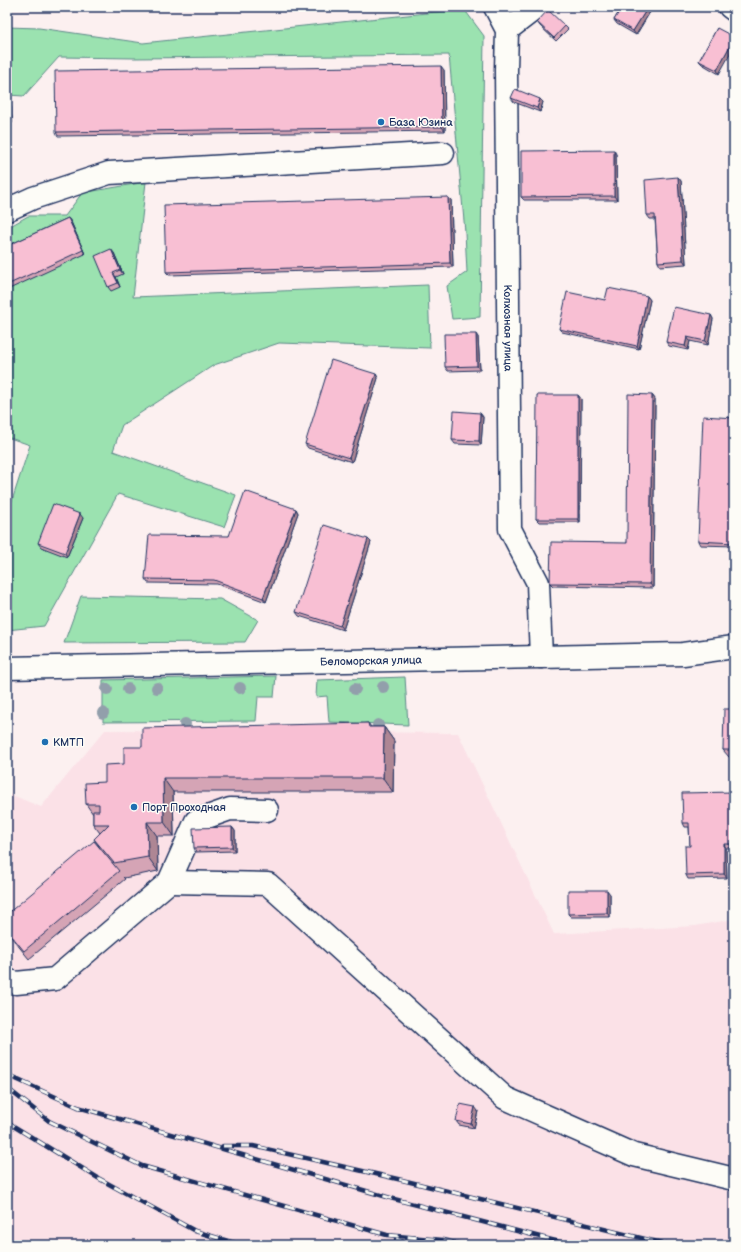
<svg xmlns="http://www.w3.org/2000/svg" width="741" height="1252" font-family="'Balsamiq Sans',sans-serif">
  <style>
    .built { fill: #fbe1e7 }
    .green { fill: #9be2b0; stroke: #5b8887 }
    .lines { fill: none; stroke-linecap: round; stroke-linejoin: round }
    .minor-casing { stroke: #1b2f5e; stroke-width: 25 }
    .minor { stroke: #fdfcf7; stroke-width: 22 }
    .rail-casing { stroke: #1b2f5e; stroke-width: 4.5 }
    .rail { stroke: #fdfcf7; stroke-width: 3; stroke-dasharray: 9; stroke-linecap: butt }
    .tree { fill: #929fab }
    .wall { fill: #d5a4b5; stroke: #1b2f5e }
    .shaded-wall { fill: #ae8694; stroke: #1b2f5e }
    .building { fill: #f8bfd3; stroke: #1b2f5e }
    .poi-dot { fill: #1f6fb2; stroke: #fdfcf7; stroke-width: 1.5 }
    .labels { text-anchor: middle; stroke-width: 3; stroke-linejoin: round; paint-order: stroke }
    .poi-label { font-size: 11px; fill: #1b2f5e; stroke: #fdfcf7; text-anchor: start }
    .street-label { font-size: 11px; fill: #1b2f5e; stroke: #fdfcf7 }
  </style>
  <rect width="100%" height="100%" fill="#fcf0f0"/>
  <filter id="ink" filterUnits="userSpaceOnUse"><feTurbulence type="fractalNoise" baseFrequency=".025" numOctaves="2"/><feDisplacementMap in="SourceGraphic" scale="8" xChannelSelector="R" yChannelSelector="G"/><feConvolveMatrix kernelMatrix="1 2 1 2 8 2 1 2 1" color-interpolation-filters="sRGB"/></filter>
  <g filter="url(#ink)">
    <!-- built -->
    <path class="built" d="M105 730 458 733 554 934 695 926 734 919V1245H7V793L41 807Z"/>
    <!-- green -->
    <g class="green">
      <path d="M464 9 484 36 480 317 452 319 447 286 467 272 465 232 449 55 135 58 59 57 24 96 7 95V27L39 28 143 43Z"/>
      <path d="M146 182 133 297 428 285 430 348 279 343 214 365 122 425 113 451 236 495 224 527 118 494 44 626 7 630V516L30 445 7 437V228L28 216H65L82 193Z"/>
      <path d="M81 596 220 599 258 620 245 642 64 643Z"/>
      <path d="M276 676 274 697H258L256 721 103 722V680Z"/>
      <path d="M405 677 408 725 329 722 327 696 316 697 317 680Z"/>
    </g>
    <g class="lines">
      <defs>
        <g id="minor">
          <path id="s1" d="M495 7 507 30 506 70 510 529 538 583 541 657"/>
          <path d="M730 7 734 10"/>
          <path d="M507 30 537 7"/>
          <path d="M7 210 33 198 109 173 443 153"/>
          <path id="s2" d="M7 668 683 654 734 647"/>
          <path d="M169 882 268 884 505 1098 634 1155 734 1179"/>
          <path d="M7 980 16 983 55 979 169 882 196 821 230 809 267 810"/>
        </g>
      </defs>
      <!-- minor casing -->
      <use href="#minor" class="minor-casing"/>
      <!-- minor -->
      <use href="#minor" class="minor"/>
      <defs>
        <g id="rail">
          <path d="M7 1075 78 1107 394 1199 571 1245"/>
          <path d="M7 1088 49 1121 142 1166 387 1235 443 1240 463 1245"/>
          <path d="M7 1121 15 1127 98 1178 195 1231 241 1245"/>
          <path d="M223 1146H253L402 1180 670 1245"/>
          <path d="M396 1239 411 1245"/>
        </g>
      </defs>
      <!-- rail casing -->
      <use href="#rail" class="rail-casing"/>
      <!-- rail -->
      <use href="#rail" class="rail"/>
    </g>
    <!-- trees -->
    <g class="tree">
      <circle cx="383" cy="687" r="6"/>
      <circle cx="157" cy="688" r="6"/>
      <circle cx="240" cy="688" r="6"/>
      <circle cx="107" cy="689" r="6"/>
      <circle cx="128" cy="689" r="6"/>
      <circle cx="355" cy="689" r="6"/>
      <circle cx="103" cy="713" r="6"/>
      <circle cx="185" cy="724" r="6"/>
      <circle cx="378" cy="725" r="6"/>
    </g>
    <!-- wall -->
    <g class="wall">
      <path d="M622 7H653L636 35 617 24 614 20Z"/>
      <path d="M537 22 565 26 568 29 556 41 540 26Z"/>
      <path d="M717 28 719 74 702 64 699 61Z"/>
      <path d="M444 70 445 131 58 136 56 132Z"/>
      <path d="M511 98 540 99 543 102 540 112 514 102Z"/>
      <path d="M7 103H8L11 107 12 123H7Z"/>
      <path d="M616 154 617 200H524L521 197Z"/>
      <path d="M678 177 681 181 686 264 660 266 658 262 655 219H650L647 215Z"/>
      <path d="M448 197 451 200 453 267 169 275 166 272Z"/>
      <path d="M68 218 71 222 85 254 7 290V246Z"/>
      <path d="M114 253 123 274 116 277 120 287 111 291 108 287Z"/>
      <path d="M647 296 650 300 639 349 562 332 559 329 605 300Z"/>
      <path d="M711 315 713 319 708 345 690 341 688 350 669 346 666 342Z"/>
      <path d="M478 337 480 370 448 371 445 367Z"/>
      <path d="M376 374 378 378 352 462 308 448 305 444Z"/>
      <path d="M578 395 581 399 580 522H539L536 519Z"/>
      <path d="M652 395 655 399 653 588 553 586 550 583 627 543Z"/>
      <path d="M480 413 483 417 481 445 455 444 452 440Z"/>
      <path d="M734 418V546L700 545 698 541Z"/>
      <path d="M296 509 298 513 266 602 217 584 148 583 145 579 229 536Z"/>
      <path d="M83 518 67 557 41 547 38 543Z"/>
      <path d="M371 542 343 630 299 616 296 612Z"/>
      <path d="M734 709V757H729L723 750Z"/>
      <path d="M368 723 371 727H384L394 741 393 792H173L174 836H157L158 871 124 878 123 877 125 879 29 959 7 932V914L100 848 94 839 100 833 93 824V814L86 804 105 782 142 747Z"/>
      <path d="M734 792V848H726L727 878 688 879 686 875 690 846 689 827H685L683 823Z"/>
      <path d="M232 827 235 831V851L196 852 194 848Z"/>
      <path d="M610 894V917H571L568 914Z"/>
      <path d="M478 1111 474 1128 459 1125 456 1121Z"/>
    </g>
    <!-- shaded-wall -->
    <g class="shaded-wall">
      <path d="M648 7H653L636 35 633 31Z"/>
      <path d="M734 38V47L719 74 717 70Z"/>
      <path d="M441 66 444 70 445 131 442 127Z"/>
      <path d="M540 99 543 102 540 112 537 108Z"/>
      <path d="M8 103 11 107 12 123 9 119Z"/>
      <path d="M614 150 616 154 617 200 614 196Z"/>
      <path d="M678 177 681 181 686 264 683 260Z"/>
      <path d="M448 197 451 200 453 267 450 263Z"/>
      <path d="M68 218 71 222 85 254 83 250Z"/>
      <path d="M111 249 114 253 123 274 120 270Z"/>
      <path d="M113 273 116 277 120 287Z"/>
      <path d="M647 296 650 300 639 349 637 346Z"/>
      <path d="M711 315 713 319 708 345 705 341Z"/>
      <path d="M476 334 478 337 480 370 477 366Z"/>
      <path d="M687 337 690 341 688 350 685 346Z"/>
      <path d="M376 374 378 378 352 462 349 458Z"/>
      <path d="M578 395 581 399 580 522 578 519Z"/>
      <path d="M652 395 655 399 653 588 650 584Z"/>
      <path d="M480 413 483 417 481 445 479 441Z"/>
      <path d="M296 509 298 513 266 602 263 598Z"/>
      <path d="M80 514 83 518 67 557 65 553Z"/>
      <path d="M368 539 371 542 343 630 340 626Z"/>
      <path d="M384 727 394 741 393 792 383 778Z"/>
      <path d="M163 778 173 792 174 836 164 822Z"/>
      <path d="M147 822 157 836 158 871 148 857Z"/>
      <path d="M232 827 235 831V851L232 847Z"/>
      <path d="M724 844 726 848 727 878 724 874Z"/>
      <path d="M607 890 610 894V917L607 913Z"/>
      <path d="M475 1107 478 1111 474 1128 471 1124Z"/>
    </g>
    <!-- building -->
    <g class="building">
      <path d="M622 7H648L633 31 614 20Z"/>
      <path d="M548 10 565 26 554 38 537 22Z"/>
      <path d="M717 28 734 37V38L717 70 699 61Z"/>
      <path d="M441 66 442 127 56 132 55 71Z"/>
      <path d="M515 89 540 99 537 108 511 98Z"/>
      <path d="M7 103H8L9 119H7Z"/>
      <path d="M614 150V196L521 197V151Z"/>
      <path d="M678 177 683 260 658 262 655 215H647L645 180Z"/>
      <path d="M448 197 450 263 166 272 164 205Z"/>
      <path d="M68 218 83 250 7 285V246Z"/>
      <path d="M111 249 120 270 113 273 118 283 108 287 95 256Z"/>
      <path d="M608 288 647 296 637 346 559 329 567 292 605 300Z"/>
      <path d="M674 307 711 315 705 341 687 337 685 346 666 342Z"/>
      <path d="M444 334H476L477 366 445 367Z"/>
      <path d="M331 360 376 374 349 458 305 444Z"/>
      <path d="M628 394 652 395 650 584 550 583 551 542 627 543Z"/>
      <path d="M537 395H578V519H536Z"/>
      <path d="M454 411 480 413 479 441 452 440Z"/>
      <path d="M703 416 734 418V543L698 541Z"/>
      <path d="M245 491 296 509 263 598 214 580 145 579 149 535 229 536Z"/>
      <path d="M53 504 80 514 65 553 38 543Z"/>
      <path d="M324 525 368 539 340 626 296 612Z"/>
      <path d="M724 709H734V750H723Z"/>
      <path d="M368 723 369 727H384L383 778H163L164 822H147L148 857 114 863 94 839 109 824H93V811H99V804H86L85 783 105 782V765L124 764V747H142V728Z"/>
      <path d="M734 792V844H724V874L686 875 685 846H690L689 823H683L682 793Z"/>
      <path d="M232 827V847L194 848 193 828Z"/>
      <path d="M94 841 119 871 24 951 7 930V914Z"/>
      <path d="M568 890H607V913L568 914Z"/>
      <path d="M460 1104 475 1107 471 1124 456 1121Z"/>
    </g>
  </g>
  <!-- markers -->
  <g class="poi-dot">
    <circle cx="381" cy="122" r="4"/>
    <circle cx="45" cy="742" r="4"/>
    <circle cx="134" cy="807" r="4"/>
  </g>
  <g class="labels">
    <!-- poi labels -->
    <g class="poi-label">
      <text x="389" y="126">База Юзина</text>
      <text x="53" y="746">КМТП</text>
      <text x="142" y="811">Порт Проходная</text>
    </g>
    <!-- street labels -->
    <g class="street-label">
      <text dy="4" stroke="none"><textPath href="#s1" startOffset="324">Колхозная улица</textPath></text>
      <text dy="4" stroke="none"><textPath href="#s2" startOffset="364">Беломорская улица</textPath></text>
    </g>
  </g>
  <!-- margin -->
  <rect width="741" height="1252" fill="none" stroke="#fdfcf7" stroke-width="24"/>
  <rect x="12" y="12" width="717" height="1228" fill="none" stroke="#1b2f5e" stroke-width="1.5" filter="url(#ink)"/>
</svg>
